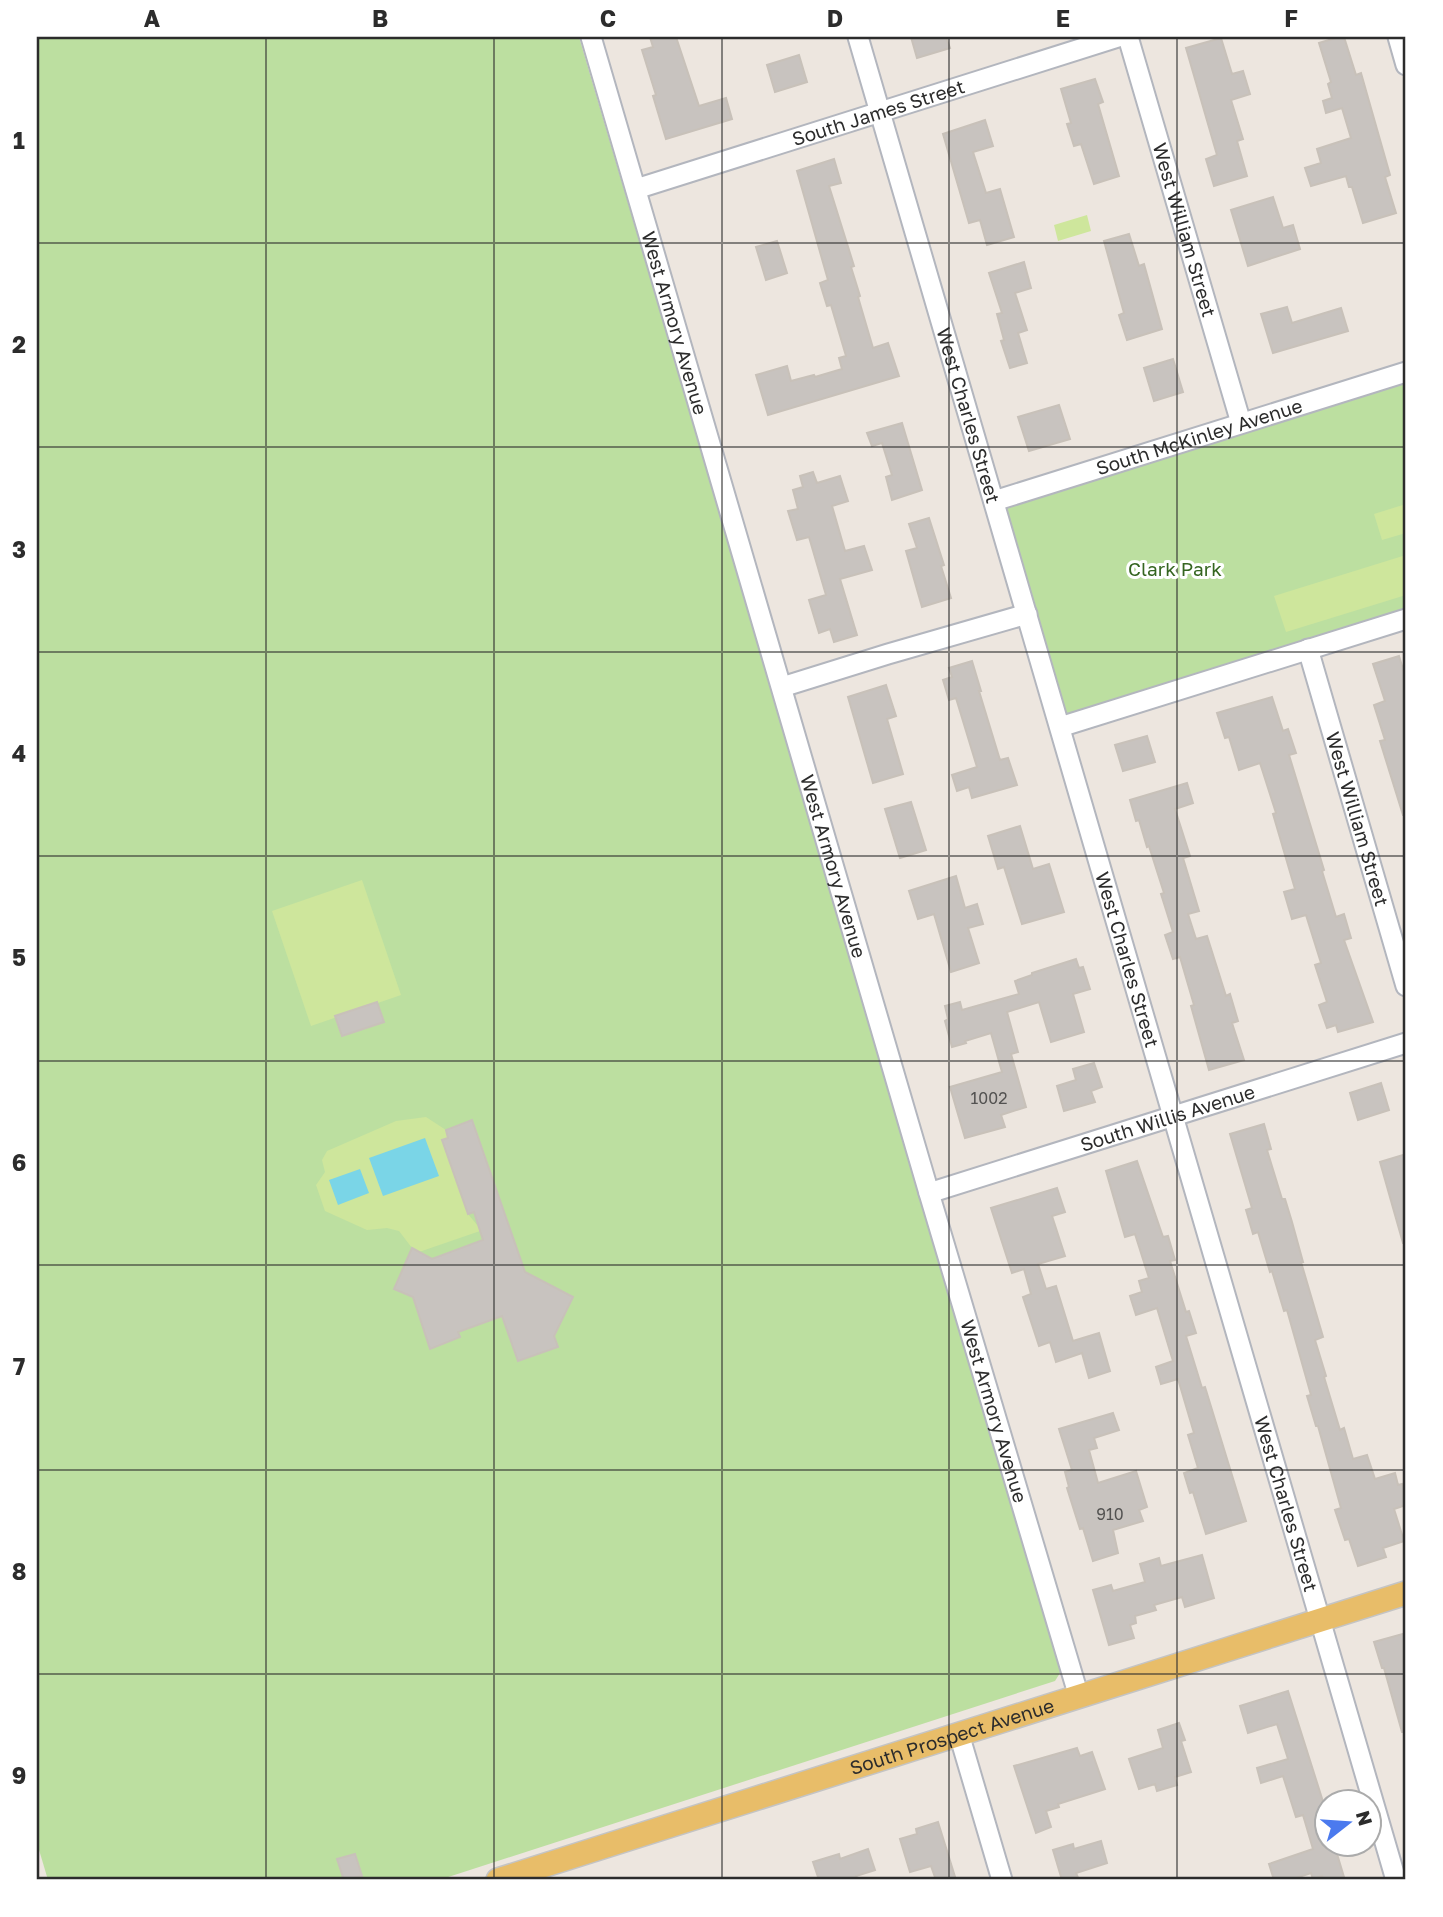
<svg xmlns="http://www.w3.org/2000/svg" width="1443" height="1917" font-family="'Golos Text',sans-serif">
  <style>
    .green { fill: #bcdfa0 }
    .pitch { fill: #cee69c }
    .water { fill: #7ad5e7 }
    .building { fill: #c8c3bf; stroke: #c8c1b9; stroke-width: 2 }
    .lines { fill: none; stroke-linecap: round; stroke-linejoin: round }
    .minor-casing { stroke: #b3b6be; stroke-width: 23 }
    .major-casing { stroke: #c4c4c4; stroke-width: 26 }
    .minor { stroke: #fff; stroke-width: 19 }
    .major { stroke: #e8bd69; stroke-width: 23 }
    .grid { fill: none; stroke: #2c2c2c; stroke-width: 2; stroke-opacity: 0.55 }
    .labels { text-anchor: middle; stroke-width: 6; stroke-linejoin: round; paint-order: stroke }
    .number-label { font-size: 16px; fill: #535251 }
    .street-label { font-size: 19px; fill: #2c2c2c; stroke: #fff }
    .park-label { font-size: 19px; fill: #356520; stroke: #fff }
    .neatline { fill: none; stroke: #2c2c2c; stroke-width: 2.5 }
    .grid-label { font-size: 23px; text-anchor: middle; font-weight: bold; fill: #2c2c2c }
  </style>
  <rect width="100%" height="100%" fill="#ede6df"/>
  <!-- green -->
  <g class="green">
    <path d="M37 37H579L1059 1662 1060 1673 1055 1681 439 1880H48L37 1843Z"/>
    <path d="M1406 383V611L1066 716 1006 507Z"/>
  </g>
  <!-- pitch -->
  <g class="pitch">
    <path d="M1087 215 1091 231 1058 241 1054 225Z"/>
    <path d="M1406 504V533L1382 540 1374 514Z"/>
    <path d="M1406 555V595L1286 632 1274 596Z"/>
    <path d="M362 880 401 995 311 1026 272 911Z"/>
    <path d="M426 1117 446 1130 448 1138 442 1141 468 1214 478 1226 480 1231 419 1252 412 1248 399 1231 387 1228 367 1230 325 1211 316 1185 325 1172 322 1160 327 1151 396 1121Z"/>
  </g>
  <!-- water -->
  <g class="water">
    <path d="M425 1138 439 1176 383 1196 369 1158Z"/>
    <path d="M360 1169 369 1193 338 1205 329 1180Z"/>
  </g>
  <!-- building -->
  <g class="building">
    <path d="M650 37H676L699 106 726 98 732 119 666 139 653 96 656 95 642 50 653 47Z"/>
    <path d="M911 37H946L950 48 917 58Z"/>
    <path d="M1339 37H1344L1356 75 1361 73 1390 175 1385 177 1396 213 1363 223 1352 187H1349L1346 176 1311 186 1305 168 1321 163 1317 149 1351 138 1342 108 1326 113 1323 101 1332 98 1328 84 1331 82 1319 43Z"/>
    <path d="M1221 38 1232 74 1243 71 1250 94 1231 100 1243 139 1237 141 1247 176 1214 186 1206 159 1217 155 1186 48Z"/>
    <path d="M799 55 807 82 775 92 767 65Z"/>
    <path d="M1095 79 1103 102 1098 104 1119 176 1094 184 1081 144 1074 146 1067 124 1071 123 1061 89Z"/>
    <path d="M985 120 993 146 973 152 986 193 1000 189 1014 237 987 245 980 220 969 223 943 134Z"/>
    <path d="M834 159 841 183 829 186 854 266 851 267 860 296 858 297 873 348 888 343 899 376 768 415 756 375 787 366 791 381 814 375 815 377 842 369 839 358 846 356 831 305 827 306 820 283 828 280 797 171Z"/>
    <path d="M1273 197 1283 228 1293 225 1300 249 1248 266 1231 210Z"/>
    <path d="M1129 234 1139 266 1144 264 1162 329 1127 340 1119 315 1124 313 1104 241Z"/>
    <path d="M777 241 787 273 766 280 756 247Z"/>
    <path d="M1024 262 1031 288 1015 293 1027 330 1018 333 1027 363 1010 368 1001 341 1004 340 997 314 1002 313 989 273Z"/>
    <path d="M1287 307 1292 323 1341 308 1348 331 1273 353 1261 314Z"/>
    <path d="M1173 359 1183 392 1154 401 1144 368Z"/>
    <path d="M1059 405 1070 439 1029 451 1018 417Z"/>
    <path d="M902 423 922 490 892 500 886 477 892 475 882 443 872 446 867 433Z"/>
    <path d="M813 472 817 483 840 476 848 501 832 506 845 551 864 546 872 570 840 579 857 635 834 642 830 629 819 633 809 600 826 595 809 537 797 540 788 511 798 509 793 490 803 487 800 476Z"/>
    <path d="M929 518 944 565 941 566 951 598 922 607 906 551 917 548 909 524Z"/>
    <path d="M1399 656 1406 679V815H1403L1380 741 1385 740 1374 705 1385 701 1373 664Z"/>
    <path d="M972 661 981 691H979L1000 760 1008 758 1017 785 972 798 969 787 957 791 952 775 977 767 956 698 949 700 943 680 952 677 949 668Z"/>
    <path d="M886 685 896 716 887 719 903 774 873 783 848 697Z"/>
    <path d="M1272 697 1283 731 1288 729 1296 753 1289 755 1324 870 1322 871 1336 917 1344 914 1351 938 1344 940 1373 1022 1338 1032 1336 1025 1327 1028 1319 1005 1327 1002 1315 965 1321 963 1306 915 1292 919 1284 892 1295 889 1273 814 1276 813 1260 763 1239 770 1229 737 1225 738 1217 713Z"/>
    <path d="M1147 736 1155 762 1123 771 1115 745Z"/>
    <path d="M1187 783 1193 803 1175 809 1190 856 1183 858 1199 911 1188 914 1196 939 1207 936 1226 996 1230 994 1238 1021 1232 1023 1244 1060 1209 1070 1191 1006 1194 1005 1180 957 1173 959 1165 935 1173 932 1161 894 1164 893 1149 846 1147 847 1139 820 1136 821 1130 800Z"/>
    <path d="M911 802 926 850 900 858 885 809Z"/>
    <path d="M1020 826 1033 869 1049 864 1064 912 1022 924 1004 867 998 869 988 836Z"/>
    <path d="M956 876 965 908 977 904 983 924 968 928 979 963 951 972 934 914 918 919 909 891Z"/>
    <path d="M1076 959 1079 968 1083 967 1090 989 1073 994 1084 1032 1051 1042 1039 1002 1007 1012 1018 1052 1011 1054 1026 1107 1001 1115 1005 1127 965 1138 950 1087 1002 1072 991 1033 965 1041 966 1043 952 1047 945 1021 948 1019 945 1006 960 1002 962 1010 1019 994 1015 981 1032 975V973Z"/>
    <path d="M377 1002 384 1022 342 1036 335 1016Z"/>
    <path d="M1094 1063 1102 1087 1091 1091 1095 1102 1064 1111 1057 1086 1076 1080 1073 1069Z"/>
    <path d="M1381 1083 1389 1110 1358 1120 1350 1093Z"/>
    <path d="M472 1120 525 1272 573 1297 554 1336 558 1347 518 1361 502 1316 458 1332 460 1337 430 1349 413 1297 394 1289 412 1248 432 1259 483 1240 474 1212 468 1214 442 1140 448 1138 446 1130Z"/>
    <path d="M1264 1124 1271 1149 1267 1150 1282 1199H1285L1292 1222 1303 1262H1301L1323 1337 1315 1340 1326 1376 1324 1377 1340 1430 1344 1428 1353 1459 1367 1455 1375 1479 1395 1473 1398 1485 1402 1484 1406 1497V1505L1394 1509 1404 1541 1383 1548 1386 1557 1358 1566 1349 1539 1345 1540 1335 1510 1341 1508 1318 1426H1316L1307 1396 1311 1395 1287 1310 1284 1311 1272 1271 1270 1272 1258 1232 1253 1234 1246 1210 1252 1208 1230 1134Z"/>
    <path d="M1406 1154V1243H1403L1380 1162Z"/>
    <path d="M1137 1161 1163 1237 1168 1236 1175 1260 1170 1261 1186 1312 1189 1311 1196 1333 1186 1336 1202 1388 1205 1387 1246 1521 1206 1534 1193 1492 1190 1493 1184 1473 1198 1468 1188 1435 1194 1433 1178 1379 1161 1384 1156 1367 1173 1361 1157 1308 1136 1315 1130 1296 1142 1292 1139 1281 1149 1278 1135 1234 1125 1237 1106 1171Z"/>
    <path d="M1057 1188 1065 1212 1052 1216 1065 1256 1038 1264 1046 1289 1056 1286 1073 1341 1099 1333 1110 1371 1089 1378 1082 1353 1056 1362 1050 1342 1039 1346 1023 1297 1031 1294 1024 1269 1012 1273 991 1208Z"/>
    <path d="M1113 1413 1119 1430 1094 1438 1097 1448 1089 1450 1098 1483 1136 1471 1147 1507 1139 1510 1143 1521 1113 1530 1118 1553 1093 1561 1083 1528 1080 1529 1067 1488 1069 1487 1065 1472 1072 1470 1059 1429Z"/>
    <path d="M1202 1555 1214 1598 1185 1607 1182 1597 1154 1605 1156 1610 1135 1616 1136 1623 1130 1625 1134 1638 1109 1645 1093 1590 1111 1585 1113 1591 1145 1582 1140 1564 1159 1558 1161 1566Z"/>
    <path d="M1406 1633V1732H1402L1384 1668H1382L1374 1642Z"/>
    <path d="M1288 1691 1325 1808 1327 1807V1844H1334L1344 1877 1334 1880H1324L1322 1876 1313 1879 1311 1873 1290 1880H1274L1269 1864 1313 1849 1303 1815 1296 1817 1283 1776 1261 1783 1257 1768 1288 1759 1277 1724 1248 1733 1240 1706Z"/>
    <path d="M1179 1723 1185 1740 1181 1741 1191 1772 1175 1777 1177 1785 1157 1791 1155 1784 1139 1789 1129 1759 1163 1748 1158 1730Z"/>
    <path d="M1077 1748 1080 1756 1092 1752 1105 1789 1058 1804 1059 1807 1046 1811 1051 1827 1036 1833 1014 1766Z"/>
    <path d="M938 1822 956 1880H936L931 1866 910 1872 900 1839 917 1834 916 1829Z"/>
    <path d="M1101 1841 1107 1863 1076 1873 1079 1880H1062L1053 1850 1073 1844 1074 1849Z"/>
    <path d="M868 1849 875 1870 856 1876 858 1880H819L813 1862 839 1854 840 1859Z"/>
    <path d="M355 1854 362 1876 344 1880 337 1859Z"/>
  </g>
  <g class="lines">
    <defs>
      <g id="minor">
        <path id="s1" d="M591 37 929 1193 1079 1697"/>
        <path id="s2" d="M858 37 1396 1880"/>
        <path id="s3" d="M1128 37 1241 423"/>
        <path d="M1398 37 1406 65"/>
        <path id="s4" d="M636 189 1118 37"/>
        <path id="s5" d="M994 501 1406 372"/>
        <path id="s6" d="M1308 649 1406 986"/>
        <path d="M782 687 888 654 1027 614"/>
        <path d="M1060 727 1406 619"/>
        <path id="s7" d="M929 1193 1406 1043"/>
        <path d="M959 1734 1002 1880"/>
      </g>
      <g id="major">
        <path id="s8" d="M498 1880 1406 1593"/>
      </g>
    </defs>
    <!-- minor casing -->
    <use href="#minor" class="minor-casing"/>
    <!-- major casing -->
    <use href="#major" class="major-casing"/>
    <!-- minor -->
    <use href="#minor" class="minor"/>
    <!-- major -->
    <use href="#major" class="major"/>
  </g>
  <!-- grid -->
  <path class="grid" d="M266 37V1880M494 37V1880M722 37V1880M949 37V1880M1177 37V1880M37 243H1406M37 447H1406M37 652H1406M37 856H1406M37 1061H1406M37 1265H1406M37 1470H1406M37 1674H1406"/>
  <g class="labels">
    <!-- number labels -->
    <g class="number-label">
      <text x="989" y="1104">1002</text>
      <text x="1110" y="1520">910</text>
    </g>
    <!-- street labels -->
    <g class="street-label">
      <text dy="7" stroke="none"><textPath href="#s4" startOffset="254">South James Street</textPath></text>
      <text dy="7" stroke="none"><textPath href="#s3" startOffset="201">West William Street</textPath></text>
      <text dy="7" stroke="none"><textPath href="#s1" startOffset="298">West Armory Avenue</textPath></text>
      <text dy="7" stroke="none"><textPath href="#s2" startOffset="394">West Charles Street</textPath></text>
      <text dy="7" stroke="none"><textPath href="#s5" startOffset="215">South McKinley Avenue</textPath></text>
      <text dy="7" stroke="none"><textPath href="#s6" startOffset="177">West William Street</textPath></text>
      <text dy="7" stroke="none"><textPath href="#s1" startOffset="864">West Armory Avenue</textPath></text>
      <text dy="7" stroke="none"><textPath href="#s2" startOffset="961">West Charles Street</textPath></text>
      <text dy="7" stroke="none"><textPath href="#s7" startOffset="250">South Willis Avenue</textPath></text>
      <text dy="7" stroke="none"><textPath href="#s1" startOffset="1432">West Armory Avenue</textPath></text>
      <text dy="7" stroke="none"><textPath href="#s2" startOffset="1528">West Charles Street</textPath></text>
      <text dy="7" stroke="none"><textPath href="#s8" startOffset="476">South Prospect Avenue</textPath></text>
    </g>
    <!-- park labels -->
    <g class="park-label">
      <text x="1175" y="576">Clark Park</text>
    </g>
  </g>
  <!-- border -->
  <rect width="1443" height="1917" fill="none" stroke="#ffffff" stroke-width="77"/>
  <!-- north arrow -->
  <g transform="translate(1348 1823) rotate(73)"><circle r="33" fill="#ffffff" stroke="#ababab" stroke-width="2"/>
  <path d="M0-5L12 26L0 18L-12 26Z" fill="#4b7aee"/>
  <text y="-10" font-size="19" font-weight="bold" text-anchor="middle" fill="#2c2c2c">N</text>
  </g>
  <rect x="38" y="38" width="1366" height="1840" class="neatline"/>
  <g class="grid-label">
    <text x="152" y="27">A</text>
    <text x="380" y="27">B</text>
    <text x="608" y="27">C</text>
    <text x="835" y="27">D</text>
    <text x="1063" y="27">E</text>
    <text x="1291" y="27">F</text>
    <text x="19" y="149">1</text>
    <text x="19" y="353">2</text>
    <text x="19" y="558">3</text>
    <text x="19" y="762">4</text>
    <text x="19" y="966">5</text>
    <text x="19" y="1171">6</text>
    <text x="19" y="1375">7</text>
    <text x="19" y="1580">8</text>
    <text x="19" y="1784">9</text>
  </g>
</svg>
